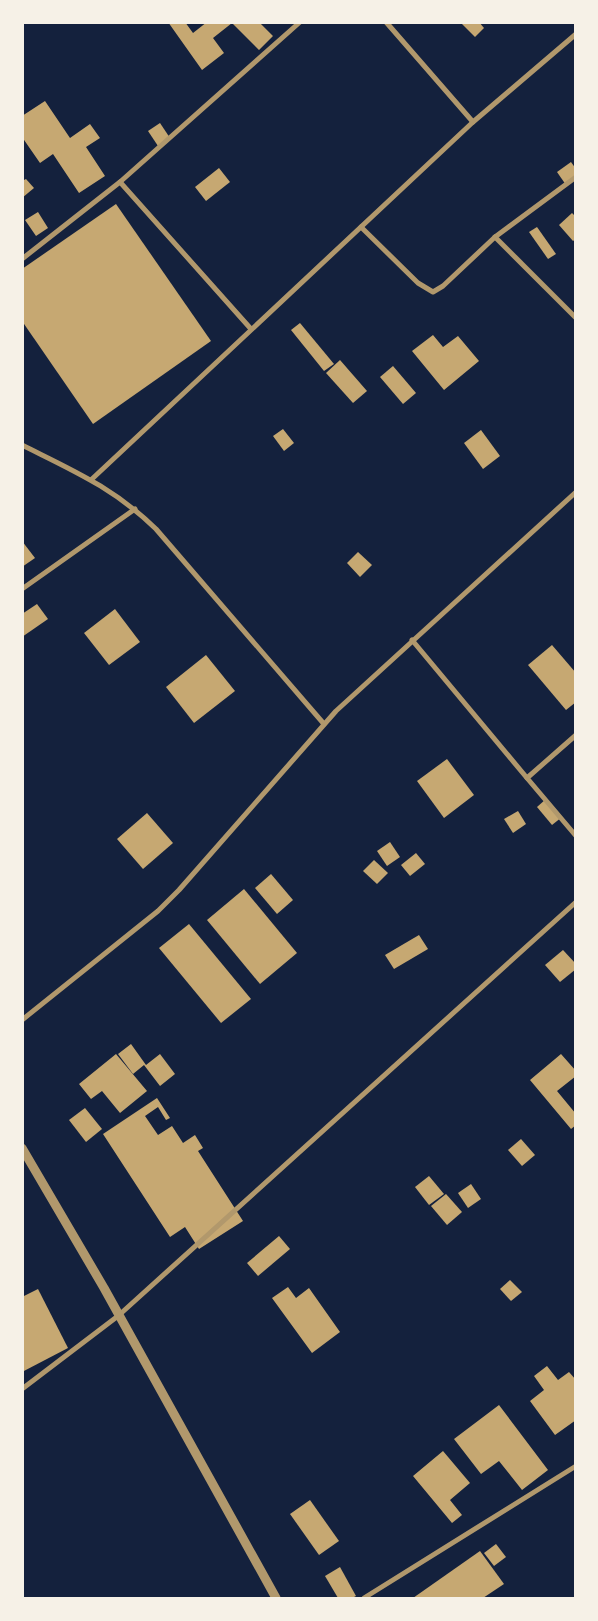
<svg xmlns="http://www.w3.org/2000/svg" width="598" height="1621" font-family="Literata,serif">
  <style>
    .building { fill: #c6a872 }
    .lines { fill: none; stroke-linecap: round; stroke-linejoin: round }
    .minor { stroke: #b1986c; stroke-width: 5 }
    .tertiary { stroke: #b1986c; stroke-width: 9 }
  </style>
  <rect width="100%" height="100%" fill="#14213d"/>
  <!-- building -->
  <g class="building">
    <path d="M168 22H185L193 33 207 22H259L273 36 259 50 232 23 213 38 224 53 202 70Z"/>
    <path d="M464 22H479L484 28 475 37 462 24Z"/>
    <path d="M45 101 70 138 90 124 100 138 86 147 105 176 79 193 53 154 40 163 22 137V116Z"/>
    <path d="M160 123 170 138 158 146 148 131Z"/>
    <path d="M571 162 576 169V178L566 185 557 172Z"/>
    <path d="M219 168 230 182 206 201 195 187Z"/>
    <path d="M26 179 34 188 22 198V181Z"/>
    <path d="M116 204 211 341 93 424 22 321V269Z"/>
    <path d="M38 212 48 228 36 236 25 220Z"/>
    <path d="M572 213 576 217V239L573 241 559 225Z"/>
    <path d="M537 227 556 254 548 259 529 232Z"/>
    <path d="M300 323 334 364 324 371 291 330Z"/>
    <path d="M433 335 443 347 458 336 479 361 444 390 412 351Z"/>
    <path d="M340 360 367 391 353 403 326 373Z"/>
    <path d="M393 366 416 393 403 404 380 377Z"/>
    <path d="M283 429 294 443 284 451 273 436Z"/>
    <path d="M481 430 500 456 483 469 464 443Z"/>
    <path d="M22 541 35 558 22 567Z"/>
    <path d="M358 552 372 565 360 577 347 563Z"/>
    <path d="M37 604 48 619 22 637V614Z"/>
    <path d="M115 609 140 642 109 665 84 633Z"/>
    <path d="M552 645 576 673V702L566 710 528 665Z"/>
    <path d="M206 655 235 691 194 723 166 687Z"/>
    <path d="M447 759 474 795 444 818 417 781Z"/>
    <path d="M546 799 562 817 552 825 537 807Z"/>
    <path d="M518 811 526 824 513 833 504 819Z"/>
    <path d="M147 813 173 843 143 869 117 839Z"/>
    <path d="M390 842 400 857 387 866 377 851Z"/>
    <path d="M416 853 425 864 410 876 401 865Z"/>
    <path d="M374 860 388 873 377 884 363 871Z"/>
    <path d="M271 874 293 900 277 914 255 888Z"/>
    <path d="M244 889 297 953 260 984 207 920Z"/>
    <path d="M189 924 251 999 221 1023 159 948Z"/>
    <path d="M419 935 428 949 394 969 385 955Z"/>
    <path d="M563 950 576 964V969L560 982 545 965Z"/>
    <path d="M131 1044 146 1065 160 1054 175 1074 160 1086 144 1065 133 1074 118 1054Z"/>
    <path d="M116 1054 147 1091 120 1113 102 1091 91 1099 79 1084Z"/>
    <path d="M561 1054 576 1071V1076L557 1091 576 1114V1125L571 1129 530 1080Z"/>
    <path d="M157 1098 170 1118 166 1120 158 1107 145 1116 158 1135 172 1126 183 1143 195 1135 203 1148 198 1151 243 1221 199 1249 185 1227 170 1237 103 1134Z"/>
    <path d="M85 1108 102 1129 86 1142 69 1120Z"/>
    <path d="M521 1139 535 1155 522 1166 508 1150Z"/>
    <path d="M429 1176 444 1194 429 1205 415 1187Z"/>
    <path d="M471 1184 481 1199 468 1208 458 1193Z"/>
    <path d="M446 1194 462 1212 447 1225 431 1206Z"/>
    <path d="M279 1236 290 1249 258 1276 247 1263Z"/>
    <path d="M510 1280 522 1292 511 1301 500 1289Z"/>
    <path d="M288 1287 296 1298 309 1288 340 1332 312 1353 272 1298Z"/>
    <path d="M38 1289 68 1348 22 1372V1297Z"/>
    <path d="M547 1366 558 1380 569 1372 576 1380V1420L555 1435 530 1401 544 1390 534 1376Z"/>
    <path d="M499 1405 548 1470 522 1490 499 1461 481 1474 454 1439Z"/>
    <path d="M443 1451 470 1483 450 1500 462 1515 452 1523 413 1476Z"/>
    <path d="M310 1500 339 1541 319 1555 290 1514Z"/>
    <path d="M496 1544 506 1557 494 1566 484 1553Z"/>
    <path d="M480 1551 504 1584 483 1598H413Z"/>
    <path d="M340 1567 356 1596 352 1598H338L325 1576Z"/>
  </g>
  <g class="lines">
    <!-- minor -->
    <g class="minor">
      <path d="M386 22 473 122"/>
      <path d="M120 182 251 329"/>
      <path d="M361 227 418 283 433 292 443 286 495 237 576 177"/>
      <path d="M495 237 576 318"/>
      <path d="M22 259 120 182 300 22"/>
      <path d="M22 445C74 471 114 488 156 529L324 724"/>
      <path d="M92 479 473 122 576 34"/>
      <path d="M22 589 135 509"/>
      <path d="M412 640 527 778"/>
      <path d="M576 735 527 778 576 836"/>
      <path d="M22 1020 158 911 179 890 336 711 576 492"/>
      <path d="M22 1389 118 1316 576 902"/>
      <path d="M364 1598 576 1466"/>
    </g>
    <!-- tertiary -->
    <path class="tertiary" d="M22 1148 104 1288 276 1598"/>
  </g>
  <!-- border -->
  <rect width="598" height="1621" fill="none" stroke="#f6f1e7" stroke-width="48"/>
</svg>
